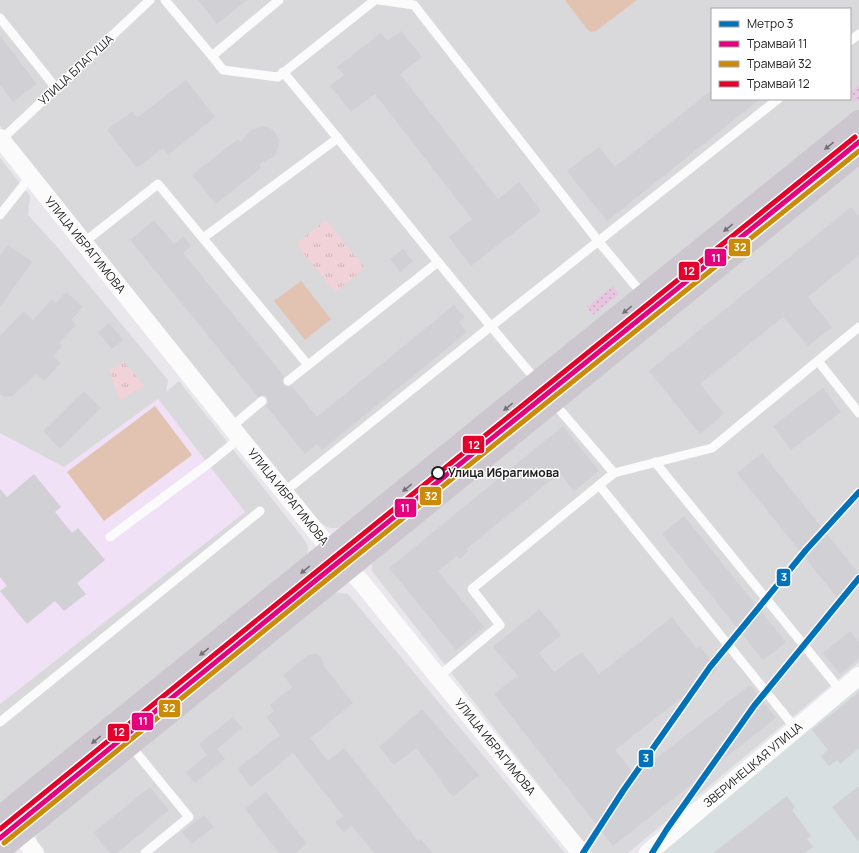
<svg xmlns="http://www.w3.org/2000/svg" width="859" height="853" font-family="Manrope,sans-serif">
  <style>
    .residential { fill: #d9d8db; fill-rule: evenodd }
    .industrial { fill: #d7dfe1 }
    .education { fill: #f1e1f6 }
    .religious { fill: #d9d8da }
    .grass { fill: url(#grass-dots) }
    .park { fill: url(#park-tufts) }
    .pitch { fill: #e2c3b2 }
    .parking { fill: #dad8db }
    .building { fill: #d1d0d4 }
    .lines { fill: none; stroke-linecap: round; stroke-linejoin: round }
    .lane { stroke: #fcfbfc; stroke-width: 9 }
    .street { stroke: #fcfbfc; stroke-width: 18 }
    .secondary { stroke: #ccc6ce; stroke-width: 22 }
    .tram-1-casing { stroke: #fff; stroke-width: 8 }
    .tram-2-casing { stroke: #fff; stroke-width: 8 }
    .tram-3-casing { stroke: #fff; stroke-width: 8 }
    .tram-1 { stroke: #e5007d; stroke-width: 5 }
    .tram-2 { stroke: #cc8b06; stroke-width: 5 }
    .tram-3 { stroke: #e4002b; stroke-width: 5 }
    .metro-1-casing { stroke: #fff; stroke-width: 9 }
    .metro-1 { stroke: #0072ba; stroke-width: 6 }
    .oneway { fill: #757276 }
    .stop-dot { fill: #fff; stroke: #1e1e1e; stroke-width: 2 }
    .labels { text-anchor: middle; stroke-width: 3; stroke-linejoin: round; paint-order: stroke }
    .street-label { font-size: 12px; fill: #1e1e1e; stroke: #fff }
    .stop-label { font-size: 12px; font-weight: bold; fill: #1e1e1e; stroke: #fff; text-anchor: start }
    .line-badge { stroke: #fff; stroke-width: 1.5 }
    .badge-label { font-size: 11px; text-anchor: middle; font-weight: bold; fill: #fff }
  </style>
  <defs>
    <pattern id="grass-dots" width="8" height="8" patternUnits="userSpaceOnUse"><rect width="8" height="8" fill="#e8c6df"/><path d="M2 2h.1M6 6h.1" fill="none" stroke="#c7aabf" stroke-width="1.8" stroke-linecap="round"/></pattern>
    <pattern id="park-tufts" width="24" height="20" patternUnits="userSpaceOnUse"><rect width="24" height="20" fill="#f1d2d8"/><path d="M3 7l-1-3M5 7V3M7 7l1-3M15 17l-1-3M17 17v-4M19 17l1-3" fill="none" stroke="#ceb4b9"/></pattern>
  </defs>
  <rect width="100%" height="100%" fill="#e9e6ec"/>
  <!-- residential -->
  <g class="residential">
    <path d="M0 0H859V110L627 299 345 525 338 528H330L324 525 318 521 0 126ZM712 9H850V99H712Z"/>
    <path d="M0 158 30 196 28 215 0 251Z"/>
    <path d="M859 164V662L628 853H592L372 571V564L377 558Z"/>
    <path d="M179 381 303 538 307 544 308 549 307 555 0 805V704L245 512 158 399Z"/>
    <path d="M332 592 348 594 565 853H45L38 845 36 830Z"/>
  </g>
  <!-- industrial -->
  <path class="industrial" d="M859 686V853H658Z"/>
  <!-- education -->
  <path class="education" d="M158 399 245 512 0 704V433L64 467Z"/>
  <!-- religious -->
  <path class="religious" d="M28 215 58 248 168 380 166 393 64 467 0 433V251Z"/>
  <!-- grass -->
  <g class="grass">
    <path d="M859 85V99L855 102 850 95V92Z"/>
    <path d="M613 286 619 294 593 315 587 307Z"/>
  </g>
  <!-- park -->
  <g class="park">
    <path d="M326 220 365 268 335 292 296 244Z"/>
    <path d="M123 361 144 386 120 400 109 371Z"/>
  </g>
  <!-- pitch -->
  <g class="pitch">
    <path d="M565 0H637L596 31 591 32 587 29Z"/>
    <path d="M301 281 331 319 305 340 274 301Z"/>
    <path d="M155 406 192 455 104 521 67 472Z"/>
  </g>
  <!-- parking -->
  <path class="parking" d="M348 150 370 177 342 200 319 173Z"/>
  <!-- building -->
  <g class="building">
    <path d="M198 0H247L217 24Z"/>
    <path d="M401 31 422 57 400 74 498 199 519 182 541 211 471 266 449 237 472 219 375 94 351 112 330 86 344 75 337 67 381 33 387 41Z"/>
    <path d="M0 36 37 84 13 102 0 85Z"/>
    <path d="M186 80 215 117 168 155 163 148 137 168 107 130 132 111 137 118Z"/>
    <path d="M712 90V99H760L607 221 567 171 599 147 615 167Z"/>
    <path d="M262 126 268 127 273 130 277 135 279 141 277 153 273 157 259 164 261 168 216 204 192 175 238 139 241 142 251 130Z"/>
    <path d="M851 207 859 216V255L808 297 832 327 808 346 783 317 700 384 724 414 700 434 649 371Z"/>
    <path d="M154 220 174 244 183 236 191 246 183 253 284 376 282 381 284 385 288 387 292 386 317 417 454 305 465 318 459 322 467 332 322 450 317 444 305 454 266 406 268 403 267 397 264 395 258 397 130 240Z"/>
    <path d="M8 245 32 262 0 307V256Z"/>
    <path d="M403 249 413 261 400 272 390 259Z"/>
    <path d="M66 292 83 307 71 320 76 325 59 343 62 346 53 356 61 363 44 381 36 374 13 396 5 397 0 394V336L24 311 33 320 52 299 56 303Z"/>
    <path d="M109 323 123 340 112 349 98 332Z"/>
    <path d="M823 388 841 412 791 450 773 426Z"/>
    <path d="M84 391 101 408 60 449 43 431Z"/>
    <path d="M563 426 599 471 574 491 560 473 466 549 468 551 460 559 457 556 438 571 484 627 456 650 389 568Z"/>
    <path d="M762 453 859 574V583L839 600 737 473Z"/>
    <path d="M34 474 61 507 55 512 72 533 78 528 105 560 77 583 86 594 64 611 55 601 27 624 0 591 7 586 0 577V489L7 497Z"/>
    <path d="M684 516 786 642 763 660 662 534Z"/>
    <path d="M539 609 561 635 539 653 554 672 582 652 599 674 672 617 697 649 700 646 718 669 615 750 635 775 750 685 776 718 613 846 494 694 518 676 493 647Z"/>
    <path d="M850 631 859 642V658L840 674 823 653Z"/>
    <path d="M316 654 321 657 324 666 353 703 310 738 328 761 344 748 418 841 421 839 432 853H374L352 826 344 833 335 822 343 816 293 753 251 787 237 769 280 735 266 717 274 711 270 705 292 687 283 675 308 655Z"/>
    <path d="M859 692V748L840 764 837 760 829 766 821 756 828 750 812 730Z"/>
    <path d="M422 709 479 775 453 797 442 783 443 782 416 748 394 765 379 747Z"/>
    <path d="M233 717 242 728 217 749 225 759 195 783 186 772 207 755 199 744Z"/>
    <path d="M859 786V842L832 807Z"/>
    <path d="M150 787 169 810 117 853H110L93 833Z"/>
    <path d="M266 792 307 844 295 853H279L245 809Z"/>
    <path d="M787 796 795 807 792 810 811 836 807 839 813 847 805 853H713Z"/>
    <path d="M204 815 214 827 192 844 182 832Z"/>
  </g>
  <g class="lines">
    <!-- lane -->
    <g class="lane">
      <path d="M165 0 212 56 279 0"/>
      <path d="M379 0 414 5 599 242 644 296"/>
      <path d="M0 18 56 88"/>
      <path d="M850 41 859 34"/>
      <path d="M212 56 223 70 278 77 375 0"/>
      <path d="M283 72C369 174 450 280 537 381"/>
      <path d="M1 140 150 0"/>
      <path d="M0 215 30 177"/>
      <path d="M203 238 338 138"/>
      <path d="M83 243 158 184 308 365"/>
      <path d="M818 361 859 413"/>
      <path d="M288 381 438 262"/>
      <path d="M231 427 262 401"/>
      <path d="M655 462 841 691"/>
      <path d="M614 473 712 448 859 327"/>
      <path d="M599 485 796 729"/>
      <path d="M284 492 490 327 778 99"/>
      <path d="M110 537 208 464 240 438"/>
      <path d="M438 677 500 625 472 589 614 473 553 402"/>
      <path d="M0 722 260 511"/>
      <path d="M130 745 189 817 145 853"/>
    </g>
    <!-- street -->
    <g class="street">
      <path d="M0 138 240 438 331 550 362 583 581 853"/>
      <path d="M4 814 35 853"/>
      <path d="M648 853 859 676"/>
    </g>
    <!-- secondary -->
    <g class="secondary">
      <path d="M0 817 859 121"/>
      <path d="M0 850 365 555 859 152"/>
    </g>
    <defs>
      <path id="tram-1" d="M0 838 315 581 859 142"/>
      <path id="tram-2" d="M4 843 319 586 859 151"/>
      <path id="tram-3" d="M0 829 311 576 855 137"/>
    </defs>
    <!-- tram-1 casing -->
    <use href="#tram-1" class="tram-1-casing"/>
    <!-- tram-2 casing -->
    <use href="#tram-2" class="tram-2-casing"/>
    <!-- tram-3 casing -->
    <use href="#tram-3" class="tram-3-casing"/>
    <!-- tram-1 -->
    <use href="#tram-1" class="tram-1"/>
    <!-- tram-2 -->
    <use href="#tram-2" class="tram-2"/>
    <!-- tram-3 -->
    <use href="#tram-3" class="tram-3"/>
    <defs>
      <g id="metro-1">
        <path d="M583 853 623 791 710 667 806 550 859 492"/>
        <path d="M652 853 667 829 754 706 859 578"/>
      </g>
    </defs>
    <!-- metro-1 casing -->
    <use href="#metro-1" class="metro-1-casing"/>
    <!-- metro-1 -->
    <use href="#metro-1" class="metro-1"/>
  </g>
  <!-- one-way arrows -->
  <defs><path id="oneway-solid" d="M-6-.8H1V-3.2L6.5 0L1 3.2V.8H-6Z"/></defs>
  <g class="oneway">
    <use href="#oneway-solid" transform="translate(829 146) rotate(141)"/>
    <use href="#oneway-solid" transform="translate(728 228) rotate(141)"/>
    <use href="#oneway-solid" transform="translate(627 310) rotate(141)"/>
    <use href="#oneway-solid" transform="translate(508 407) rotate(141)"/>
    <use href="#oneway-solid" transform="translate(407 488) rotate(141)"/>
    <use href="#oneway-solid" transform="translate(305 570) rotate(141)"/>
    <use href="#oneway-solid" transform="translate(204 652) rotate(141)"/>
    <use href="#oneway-solid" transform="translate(96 740) rotate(141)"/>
  </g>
  <!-- markers -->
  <circle class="stop-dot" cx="438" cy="473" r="6"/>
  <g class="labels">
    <!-- street labels -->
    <g class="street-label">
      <text transform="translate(76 70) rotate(-43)" y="4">УЛИЦА БЛАГУША</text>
      <text transform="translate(85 245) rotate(51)" y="4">УЛИЦА ИБРАГИМОВА</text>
      <text transform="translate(288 497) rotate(51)" y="4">УЛИЦА ИБРАГИМОВА</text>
      <text transform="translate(495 747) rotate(51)" y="4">УЛИЦА ИБРАГИМОВА</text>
      <text transform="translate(753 765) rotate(-40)" y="4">ЗВЕРИНЕЦКАЯ УЛИЦА</text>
    </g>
    <!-- stop labels -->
    <g class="stop-label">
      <text x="448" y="477">Улица Ибрагимова</text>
    </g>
  </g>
  <g class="line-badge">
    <rect x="728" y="238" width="23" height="19" rx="4" fill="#cc8b06"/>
    <rect x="704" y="248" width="23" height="19" rx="4" fill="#e5007d"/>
    <rect x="678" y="261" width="22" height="20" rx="4" fill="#e4002b"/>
    <rect x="462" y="435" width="23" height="19" rx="4" fill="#e4002b"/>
    <rect x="419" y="486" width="23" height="20" rx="4" fill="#cc8b06"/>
    <rect x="394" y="498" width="23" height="20" rx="4" fill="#e5007d"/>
    <rect x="776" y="568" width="15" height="19" rx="4" fill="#0072ba"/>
    <rect x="158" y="699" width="23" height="19" rx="4" fill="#cc8b06"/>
    <rect x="131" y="712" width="23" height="19" rx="4" fill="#e5007d"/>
    <rect x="107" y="723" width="23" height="19" rx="4" fill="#e4002b"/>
    <rect x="638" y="749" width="16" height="19" rx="4" fill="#0072ba"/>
  </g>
  <g class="badge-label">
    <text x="740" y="251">32</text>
    <text x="716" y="262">11</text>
    <text x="689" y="275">12</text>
    <text x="474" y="449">12</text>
    <text x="431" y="500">32</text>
    <text x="405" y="512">11</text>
    <text x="784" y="581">3</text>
    <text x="169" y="712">32</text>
    <text x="143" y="725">11</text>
    <text x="119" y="736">12</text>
    <text x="646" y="762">3</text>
  </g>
  <!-- legend -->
  <rect x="711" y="8" width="140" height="92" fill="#ffffff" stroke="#a5a5a5"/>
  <rect x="719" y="21" width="20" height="6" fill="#0072ba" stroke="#a5a5a5"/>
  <text x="747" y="28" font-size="12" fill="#1e1e1e">Метро 3</text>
  <rect x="719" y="41" width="20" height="6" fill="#e5007d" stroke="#a5a5a5"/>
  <text x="747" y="48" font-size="12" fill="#1e1e1e">Трамвай 11</text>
  <rect x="719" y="61" width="20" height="6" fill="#cc8b06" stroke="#a5a5a5"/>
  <text x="747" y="68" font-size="12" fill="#1e1e1e">Трамвай 32</text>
  <rect x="719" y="81" width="20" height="6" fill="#e4002b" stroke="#a5a5a5"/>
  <text x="747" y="88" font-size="12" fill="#1e1e1e">Трамвай 12</text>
</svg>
